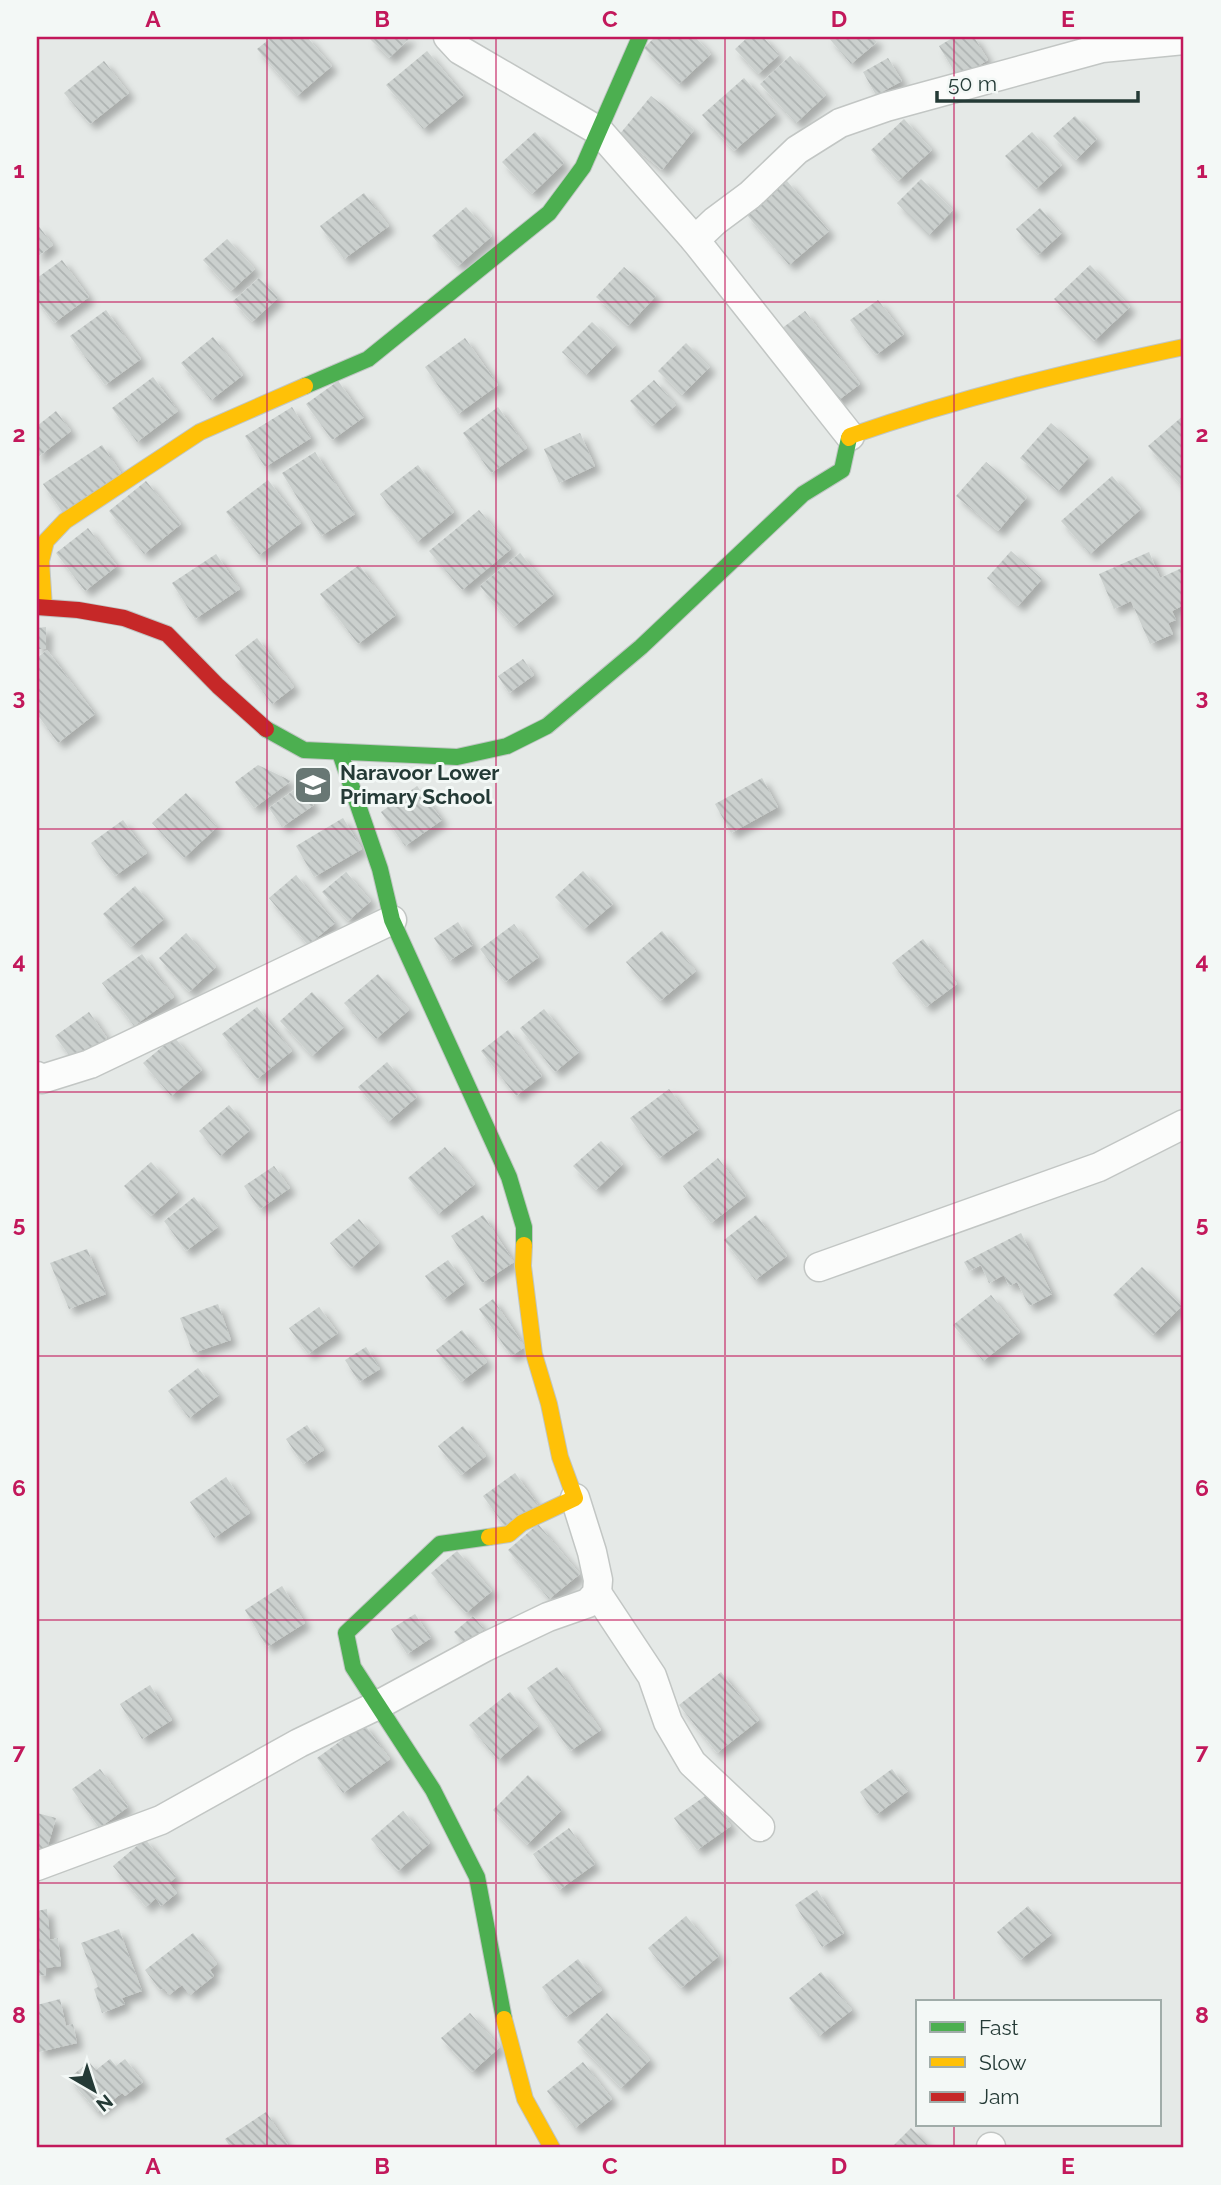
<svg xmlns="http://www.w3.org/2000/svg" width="1221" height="2185" font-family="Raleway,sans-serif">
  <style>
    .building { fill: url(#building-back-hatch); filter: url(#shadow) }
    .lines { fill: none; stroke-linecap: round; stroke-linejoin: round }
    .street-casing { stroke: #c2c6c4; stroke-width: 31 }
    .fast-casing { stroke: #c0c6c4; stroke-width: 18 }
    .slow-casing { stroke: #c0c6c4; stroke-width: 18 }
    .jam-casing { stroke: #c0c6c4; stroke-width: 18 }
    .street { stroke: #fbfcfb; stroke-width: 28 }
    .fast { stroke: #4caf50; stroke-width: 16 }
    .slow { stroke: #ffc107; stroke-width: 16 }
    .jam { stroke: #c62828; stroke-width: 16 }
    .grid { fill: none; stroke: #c2185b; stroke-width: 2; stroke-opacity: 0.55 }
    .labels { text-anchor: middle; stroke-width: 6; stroke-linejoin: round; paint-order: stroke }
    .poi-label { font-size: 21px; font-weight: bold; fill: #243a36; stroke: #f3f8f6; text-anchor: start }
    .neatline { fill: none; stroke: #c2185b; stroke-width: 2.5 }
    .grid-label { font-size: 23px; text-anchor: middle; font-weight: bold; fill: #c2185b }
  </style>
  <defs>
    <pattern id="building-back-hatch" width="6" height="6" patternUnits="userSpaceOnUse" patternTransform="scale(1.75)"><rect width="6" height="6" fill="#cbd0ce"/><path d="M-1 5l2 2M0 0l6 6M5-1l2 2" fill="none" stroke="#aeb3b2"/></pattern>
    <filter id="shadow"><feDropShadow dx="6" dy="6" stdDeviation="3.5" flood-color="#0004"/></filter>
  </defs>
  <rect width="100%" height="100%" fill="#e5e9e7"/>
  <!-- building -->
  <g class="building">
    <path d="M272 37H307L332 66 297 96 257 49Z"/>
    <path d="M368 37H411L389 58Z"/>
    <path d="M655 37H695L711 54 679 84 644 48Z"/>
    <path d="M748 37H763L779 55 758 74 735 49Z"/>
    <path d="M828 37H872L877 42 851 64Z"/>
    <path d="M954 37H974L988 60 958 78 939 46Z"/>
    <path d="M427 51 464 95 423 129 386 85Z"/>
    <path d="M790 56 826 95 796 123 760 84Z"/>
    <path d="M888 58 902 81 876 95 863 72Z"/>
    <path d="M104 61 129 93 90 124 64 93Z"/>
    <path d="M744 78 776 114 734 151 702 115Z"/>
    <path d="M651 96 694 130 662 170 619 135Z"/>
    <path d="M1075 116 1097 139 1076 160 1053 136Z"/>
    <path d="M904 119 932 150 898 181 871 150Z"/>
    <path d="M535 132 564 163 532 194 502 162Z"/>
    <path d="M1032 132 1062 165 1036 189 1005 156Z"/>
    <path d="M921 179 953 210 929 235 897 203Z"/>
    <path d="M787 181 829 231 789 265 747 215Z"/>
    <path d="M364 193 389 226 344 259 320 226Z"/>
    <path d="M466 207 492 236 458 266 432 236Z"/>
    <path d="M1040 208 1062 233 1038 255 1016 229Z"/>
    <path d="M37 224 53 245 37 257Z"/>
    <path d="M227 239 255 269 231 291 203 260Z"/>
    <path d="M62 260 89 297 54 323 37 300V278Z"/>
    <path d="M1090 265 1130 307 1094 341 1054 299Z"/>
    <path d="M624 267 656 296 628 326 596 297Z"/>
    <path d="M259 278 278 298 252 322 233 301Z"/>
    <path d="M878 300 904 334 876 355 850 320Z"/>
    <path d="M106 310 141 359 105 385 70 336Z"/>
    <path d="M805 311 860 384 836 402 781 329Z"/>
    <path d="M592 322 616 345 586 375 562 352Z"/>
    <path d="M213 337 243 375 211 400 181 363Z"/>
    <path d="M465 338 498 385 458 414 425 367Z"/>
    <path d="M686 343 710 367 682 395 658 371Z"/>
    <path d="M153 377 178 411 137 442 112 408Z"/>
    <path d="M654 380 676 405 652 426 630 401Z"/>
    <path d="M338 381 364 417 332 440 306 404Z"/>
    <path d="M292 407 311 438 265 467 245 436Z"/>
    <path d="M498 407 527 448 491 473 463 433Z"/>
    <path d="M56 411 71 431 37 458V426Z"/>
    <path d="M1184 415V489L1148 446Z"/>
    <path d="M1051 423 1089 457 1058 491 1020 458Z"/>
    <path d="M580 433 595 466 559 483 544 449Z"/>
    <path d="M102 445 123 476 65 516 43 484Z"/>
    <path d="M315 452 355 514 321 536 282 473Z"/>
    <path d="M986 462 1027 497 998 531 956 496Z"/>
    <path d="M418 465 454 512 417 542 380 494Z"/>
    <path d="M1112 476 1141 509 1090 554 1061 521Z"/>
    <path d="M268 480 301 523 259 555 226 512Z"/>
    <path d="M146 481 181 524 144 554 109 511Z"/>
    <path d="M479 510 511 549 462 590 429 551Z"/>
    <path d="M88 528 117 566 85 591 56 553Z"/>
    <path d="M1011 551 1042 579 1018 606 987 578Z"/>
    <path d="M1149 552 1160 578 1184 567V605L1172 611 1176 620 1168 623 1173 634 1150 644 1131 601 1114 609 1099 574Z"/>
    <path d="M520 553 554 594 514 627 480 586Z"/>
    <path d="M216 554 240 589 195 619 172 583Z"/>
    <path d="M359 565 396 615 358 644 320 594Z"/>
    <path d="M46 627V649H37V628Z"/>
    <path d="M257 638 294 687 272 704 235 655Z"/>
    <path d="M47 650 95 714 58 743 37 714V658Z"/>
    <path d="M523 659 534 675 509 693 498 676Z"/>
    <path d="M258 765 291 781 254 808 235 782Z"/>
    <path d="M762 778 778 807 731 833 715 804Z"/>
    <path d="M301 785 314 805 282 827 269 808Z"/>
    <path d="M417 786 442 820 405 846 381 812Z"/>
    <path d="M186 793 217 827 184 858 152 823Z"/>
    <path d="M343 818 362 849 314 877 296 846Z"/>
    <path d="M123 820 147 853 115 876 91 843Z"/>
    <path d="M583 871 613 904 584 929 555 897Z"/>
    <path d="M346 872 371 901 348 921 322 892Z"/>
    <path d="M296 875 335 923 308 945 269 898Z"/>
    <path d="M135 886 164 919 131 947 103 914Z"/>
    <path d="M458 922 473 945 449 961 434 938Z"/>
    <path d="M514 924 539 957 505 982 480 949Z"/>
    <path d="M662 931 696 971 660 1001 626 962Z"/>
    <path d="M186 933 216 967 189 992 159 958Z"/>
    <path d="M923 939 957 984 926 1007 892 963Z"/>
    <path d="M142 954 174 997 134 1026 102 983Z"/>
    <path d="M378 974 409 1010 376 1039 344 1003Z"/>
    <path d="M312 992 344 1027 312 1056 280 1021Z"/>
    <path d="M257 1007 292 1051 257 1079 222 1034Z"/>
    <path d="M544 1009 579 1052 555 1072 520 1028Z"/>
    <path d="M89 1012 107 1038 74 1062 55 1036Z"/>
    <path d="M508 1030 542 1076 516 1096 481 1051Z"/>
    <path d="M174 1037 202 1070 171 1096 143 1063Z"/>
    <path d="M387 1062 417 1097 388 1122 358 1087Z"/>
    <path d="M669 1089 699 1129 659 1158 630 1118Z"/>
    <path d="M229 1105 250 1130 220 1156 199 1131Z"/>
    <path d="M601 1141 623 1164 596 1190 573 1166Z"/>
    <path d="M445 1147 475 1184 438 1214 408 1178Z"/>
    <path d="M718 1158 746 1196 711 1223 683 1186Z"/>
    <path d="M151 1162 178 1192 151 1216 124 1186Z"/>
    <path d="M274 1166 290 1188 260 1209 244 1186Z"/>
    <path d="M194 1197 218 1227 186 1251 164 1221Z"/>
    <path d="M483 1215 514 1262 482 1283 451 1236Z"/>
    <path d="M756 1215 787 1256 755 1280 724 1240Z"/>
    <path d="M359 1219 379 1243 351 1268 330 1243Z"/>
    <path d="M1021 1233 1052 1294 1029 1306 1017 1282 1009 1286 1004 1275 989 1283 981 1265 969 1271 964 1262Z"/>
    <path d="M87 1249 106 1294 69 1309 50 1263Z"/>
    <path d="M448 1260 465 1283 443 1300 425 1276Z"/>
    <path d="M1142 1267 1182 1306 1153 1335 1113 1295Z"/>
    <path d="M991 1295 1020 1332 983 1361 953 1325Z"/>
    <path d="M493 1299 525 1347 511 1356 479 1309Z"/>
    <path d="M218 1304 231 1340 193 1353 180 1318Z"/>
    <path d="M319 1307 338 1333 308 1354 289 1328Z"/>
    <path d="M462 1330 487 1362 461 1382 436 1350Z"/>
    <path d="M366 1347 380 1369 359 1382 345 1360Z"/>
    <path d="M198 1368 219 1395 189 1418 168 1391Z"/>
    <path d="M307 1425 324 1450 303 1464 286 1439Z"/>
    <path d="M463 1426 486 1456 461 1475 438 1446Z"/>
    <path d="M515 1473 538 1505 506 1528 483 1496Z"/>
    <path d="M226 1477 250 1513 214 1538 190 1502Z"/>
    <path d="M538 1524 580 1574 549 1599 508 1550Z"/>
    <path d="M457 1551 492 1591 466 1613 431 1573Z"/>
    <path d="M282 1586 305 1623 267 1647 245 1610Z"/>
    <path d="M415 1614 431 1638 407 1654 391 1629Z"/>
    <path d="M473 1616 484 1629 465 1645 454 1632Z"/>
    <path d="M557 1667 601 1730 570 1751 527 1688Z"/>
    <path d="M721 1672 759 1720 717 1753 679 1705Z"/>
    <path d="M150 1685 172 1720 142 1739 120 1704Z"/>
    <path d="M510 1692 538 1726 498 1760 469 1725Z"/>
    <path d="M364 1724 390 1759 343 1793 317 1758Z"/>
    <path d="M100 1769 128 1807 99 1828 72 1789Z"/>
    <path d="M892 1769 908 1791 876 1815 860 1792Z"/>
    <path d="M528 1775 562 1810 527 1845 493 1810Z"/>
    <path d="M708 1794 731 1826 697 1850 674 1818Z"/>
    <path d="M403 1811 430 1843 398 1871 371 1839Z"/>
    <path d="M37 1813 56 1818 46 1852 37 1849Z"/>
    <path d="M569 1828 595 1864 559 1890 533 1854Z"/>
    <path d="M145 1839 176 1877 169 1883 177 1893 161 1906 156 1898 146 1907 113 1866Z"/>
    <path d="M817 1890 844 1933 822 1947 795 1905Z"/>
    <path d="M1028 1906 1052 1934 1020 1960 997 1932Z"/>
    <path d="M47 1909 50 1940 58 1938 61 1966 45 1968 46 1975 37 1976V1911Z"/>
    <path d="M686 1916 719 1956 681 1988 648 1948Z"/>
    <path d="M119 1929 142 1991 122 1998 125 2004 102 2013 94 1989 98 1987 81 1943Z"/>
    <path d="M193 1933 217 1964 210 1970 214 1976 190 1995 182 1985 169 1995 164 1988 160 1990 145 1970Z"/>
    <path d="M578 1959 602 1990 565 2018 542 1987Z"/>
    <path d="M821 1972 852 2010 819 2036 789 1998Z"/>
    <path d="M60 1999 66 2026 73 2024 77 2043 39 2052 37 2043V2005Z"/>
    <path d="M470 2013 500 2047 472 2072 441 2038Z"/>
    <path d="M607 2013 650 2060 621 2088 577 2042Z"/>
    <path d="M110 2059 116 2066 125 2059 143 2082 125 2096 122 2093 97 2112 69 2078 89 2062 96 2070Z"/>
    <path d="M583 2062 612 2099 575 2128 547 2091Z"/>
    <path d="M266 2112 290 2148H231L225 2139Z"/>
    <path d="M911 2128 931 2148H891Z"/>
  </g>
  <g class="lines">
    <defs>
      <g id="street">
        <path d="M448 37 460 50 599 131 695 240 715 221 750 195 797 150 840 123 886 107 1102 48 1184 40"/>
        <path d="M695 240 850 436"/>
        <path d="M37 1076 42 1079 90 1064 392 920"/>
        <path d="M819 1267 1099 1167 1184 1124"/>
        <path d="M597 1593 652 1676 668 1722 692 1763 760 1827"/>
        <path d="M37 1866 161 1820 299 1743 378 1705 485 1647 548 1617 588 1603 597 1593 598 1580 592 1552 575 1498"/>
        <path d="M991 2148V2147"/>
      </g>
      <g id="fast">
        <path d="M305 386 368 359 549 213 583 167 640 37"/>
        <path d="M266 729 304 750 457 757 507 746 547 726 641 647 803 494 842 470 849 438"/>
        <path d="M340 753 380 869 392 920 509 1177 524 1227V1245"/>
        <path d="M489 1537 440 1544 346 1633 353 1667 433 1790 477 1877 504 2019"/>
      </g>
      <g id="slow">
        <path d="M849 438 850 436C959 398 1071 371 1184 347"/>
        <path d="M44 607 41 561 46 541 65 521 200 432 305 386"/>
        <path d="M489 1537 509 1534 522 1523 575 1498 560 1457 549 1404 534 1354 523 1266 524 1245"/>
        <path d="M504 2019 525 2099 552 2148"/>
      </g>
      <path id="jam" d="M37 607 78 610 124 618 167 634 218 686 266 729"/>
    </defs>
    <!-- street casing -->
    <use href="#street" class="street-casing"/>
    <!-- fast casing -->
    <use href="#fast" class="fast-casing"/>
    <!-- slow casing -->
    <use href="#slow" class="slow-casing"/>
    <!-- jam casing -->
    <use href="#jam" class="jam-casing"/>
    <!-- street -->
    <use href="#street" class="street"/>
    <!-- fast -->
    <use href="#fast" class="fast"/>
    <!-- slow -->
    <use href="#slow" class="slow"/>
    <!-- jam -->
    <use href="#jam" class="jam"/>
  </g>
  <!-- grid -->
  <path class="grid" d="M267 37V2148M496 37V2148M725 37V2148M954 37V2001M37 302H1184M37 566H1184M37 829H1184M37 1092H1184M37 1356H1184M37 1620H1184M37 1883H1184M954 2124V2148"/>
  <!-- icons -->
  <defs>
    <symbol id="school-square" viewBox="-11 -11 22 22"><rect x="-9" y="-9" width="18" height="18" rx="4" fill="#687774" stroke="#f3f8f6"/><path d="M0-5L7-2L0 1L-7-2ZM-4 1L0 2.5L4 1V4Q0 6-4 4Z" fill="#fff"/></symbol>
  </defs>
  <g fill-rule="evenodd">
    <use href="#school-square" x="291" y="763" width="44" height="44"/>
  </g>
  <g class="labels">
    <!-- poi labels -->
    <g class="poi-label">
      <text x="340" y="780">Naravoor Lower<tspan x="340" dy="24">Primary School</tspan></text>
    </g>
  </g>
  <!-- border -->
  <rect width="1221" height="2185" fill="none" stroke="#f3f8f6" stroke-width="77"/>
  <!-- legend -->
  <rect x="916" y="2000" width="245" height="126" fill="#f3f8f6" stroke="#a0aca9" stroke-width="2"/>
  <rect x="930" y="2022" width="35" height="10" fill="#4caf50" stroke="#a0aca9" stroke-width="2"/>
  <text x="979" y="2035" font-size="21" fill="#243a36">Fast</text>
  <rect x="930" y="2057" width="35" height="10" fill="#ffc107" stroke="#a0aca9" stroke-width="2"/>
  <text x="979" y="2070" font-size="21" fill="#243a36">Slow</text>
  <rect x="930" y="2092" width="35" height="10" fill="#c62828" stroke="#a0aca9" stroke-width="2"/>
  <text x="979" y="2104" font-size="21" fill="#243a36">Jam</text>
  <!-- north arrow -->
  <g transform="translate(94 2090) rotate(141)" stroke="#f3f8f6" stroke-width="5" paint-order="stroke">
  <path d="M0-5L12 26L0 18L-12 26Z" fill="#243a36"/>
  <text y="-10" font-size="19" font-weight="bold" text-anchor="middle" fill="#243a36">N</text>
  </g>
  <!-- scale -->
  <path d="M937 91v10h201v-10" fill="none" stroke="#243a36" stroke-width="3.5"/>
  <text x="948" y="91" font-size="21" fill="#243a36" stroke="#f3f8f6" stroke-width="5" paint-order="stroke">50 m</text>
  <rect x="38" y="38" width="1144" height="2108" class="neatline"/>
  <g class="grid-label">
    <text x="153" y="27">A</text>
    <text x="382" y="27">B</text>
    <text x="610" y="27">C</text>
    <text x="839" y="27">D</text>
    <text x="1068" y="27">E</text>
    <text x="19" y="178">1</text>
    <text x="1202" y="178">1</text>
    <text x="19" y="442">2</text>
    <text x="1202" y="442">2</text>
    <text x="19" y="705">3</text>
    <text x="1202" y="705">3</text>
    <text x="19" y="969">4</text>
    <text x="1202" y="969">4</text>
    <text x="19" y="1232">5</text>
    <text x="1202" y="1232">5</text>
    <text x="19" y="1496">6</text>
    <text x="1202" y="1496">6</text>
    <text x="19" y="1759">7</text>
    <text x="1202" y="1759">7</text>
    <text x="19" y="2023">8</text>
    <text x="1202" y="2023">8</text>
    <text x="153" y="2174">A</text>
    <text x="382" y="2174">B</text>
    <text x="610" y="2174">C</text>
    <text x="839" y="2174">D</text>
    <text x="1068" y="2174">E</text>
  </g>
</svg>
